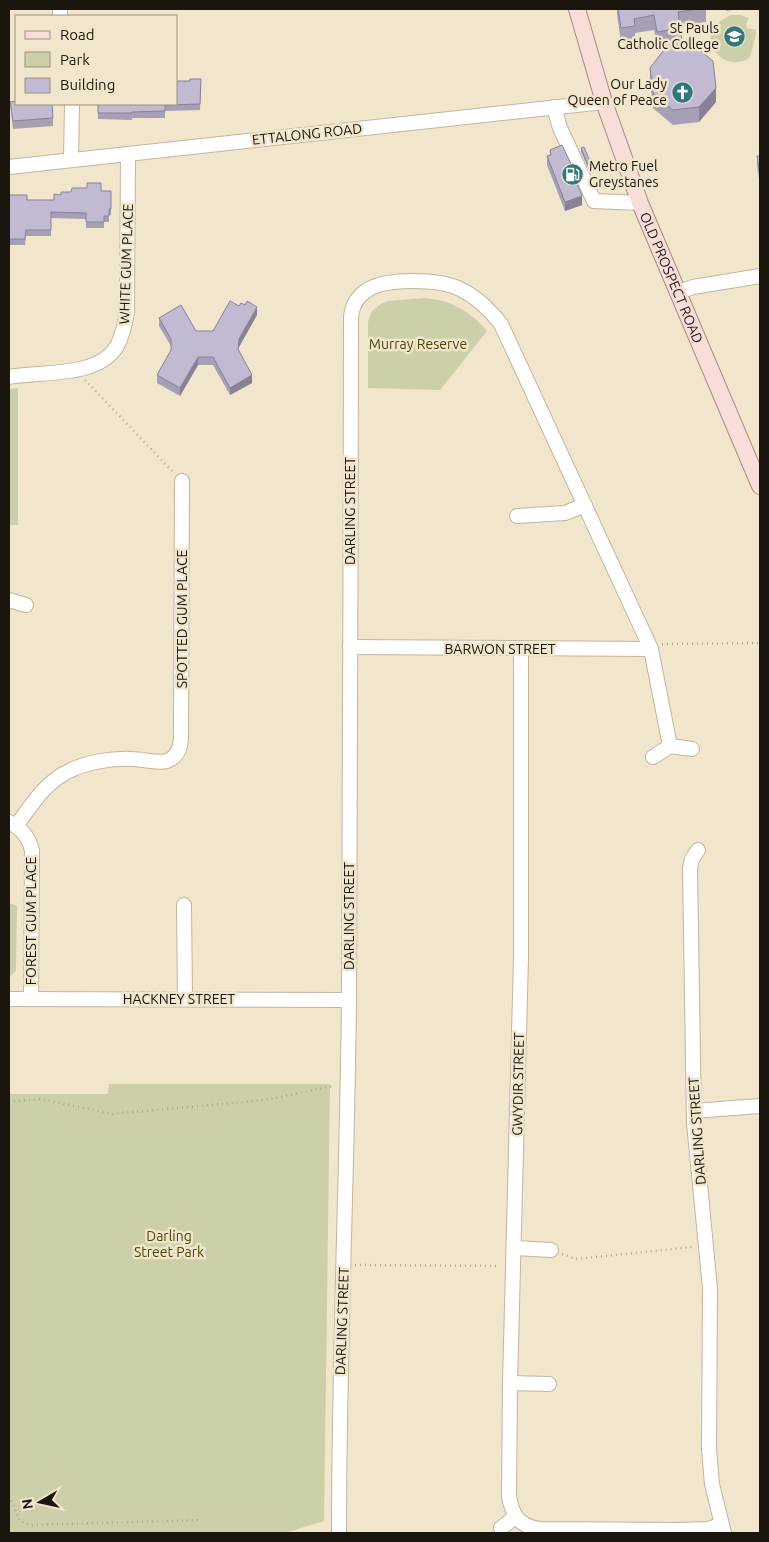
<svg xmlns="http://www.w3.org/2000/svg" width="769" height="1542" font-family="Ubuntu,sans-serif">
  <style>
    .green { fill: #cccfa7 }
    .lines { fill: none; stroke-linecap: round; stroke-linejoin: round }
    .minor-casing { stroke: #c1b59d; stroke-width: 16 }
    .major-casing { stroke: #a88881; stroke-width: 18 }
    .path { stroke: #b0a692; stroke-width: 2.5; stroke-dasharray: 1 4; stroke-linecap: butt }
    .minor { stroke: #fff; stroke-width: 14 }
    .major { stroke: #f8ddd9; stroke-width: 16 }
    .wall { fill: #a7a0b5 }
    .shaded-wall { fill: #888294 }
    .building { fill: #c2bad3; stroke: #888294 }
    .labels { text-anchor: middle; stroke-width: 5; stroke-linejoin: round; paint-order: stroke }
    .poi-label { font-size: 14px; fill: #1a160d; stroke: #f1e5cc; text-anchor: end }
    .street-label { font-size: 14px; fill: #1a160d; stroke: #f1e5cc }
    .park-label { font-size: 14px; fill: #464804; stroke: #f1e5cc }
  </style>
  <rect width="100%" height="100%" fill="#f1e5cc"/>
  <!-- green -->
  <g class="green">
    <path d="M732 15H741L749 18 746 24 747 28 756 30V34L750 57C725 78 686 32 732 15Z"/>
    <path d="M423 298C449 299 470 311 487 331L440 390 368 388V322L372 311 381 304 389 301Z"/>
    <path d="M18 388V525H9V389Z"/>
    <path d="M9 903 17 906 16 971 9 977Z"/>
    <path d="M109 1084H330L324 1521 285 1533H9V1094H108Z"/>
  </g>
  <g class="lines">
    <defs>
      <g id="minor">
        <path d="M60 9V16"/>
        <path d="M554 107 560 128 594 201 640 203"/>
        <path d="M71 160 72 104"/>
        <path d="M9 167 604 102"/>
        <path d="M678 292 693 287 760 276"/>
        <path d="M9 377C41 371 98 378 117 346 123 335 125 324 127 312L128 154"/>
        <path d="M517 516 565 513 585 505"/>
        <path d="M9 600 26 605"/>
        <path d="M350 647 651 649"/>
        <path d="M521 649V957L510 1383 509 1496C512 1515 519 1526 539 1529L680 1530 708 1529 721 1525"/>
        <path d="M653 757 670 746 692 749"/>
        <path d="M9 822C22 829 29 837 32 851L31 999"/>
        <path d="M16 826C31 806 45 782 69 771 87 762 112 758 132 759 143 759 156 764 167 761 178 757 181 746 181 736L182 481"/>
        <path d="M698 850 692 859 690 868 694 1123 710 1288 709 1450 712 1484 724 1533"/>
        <path d="M184 905 185 999"/>
        <path d="M9 999 349 1000"/>
        <path d="M694 1111 760 1106"/>
        <path d="M515 1248 551 1250"/>
        <path d="M510 1383 549 1384"/>
        <path d="M501 1528 515 1517"/>
        <path d="M339 1533C339 1356 347 1179 349 1001 351 773 350 545 351 317 352 306 357 297 366 291 385 277 440 279 460 289 477 297 489 309 501 324L651 649 670 746"/>
      </g>
      <g id="major">
        <path id="s1" d="M577 9 604 102 640 203 760 486"/>
      </g>
    </defs>
    <!-- minor casing -->
    <use href="#minor" class="minor-casing"/>
    <!-- major casing -->
    <use href="#major" class="major-casing"/>
    <!-- path -->
    <g class="path">
      <path d="M85 380 173 472"/>
      <path d="M662 644 760 643"/>
      <path d="M9 1102 41 1099 112 1114 265 1100 333 1086"/>
      <path d="M562 1254 576 1259 692 1247"/>
      <path d="M355 1265 500 1266"/>
      <path d="M9 1496 20 1521 30 1525 202 1520"/>
    </g>
    <!-- minor -->
    <use href="#minor" class="minor"/>
    <!-- major -->
    <use href="#major" class="major"/>
  </g>
  <!-- wall -->
  <g class="wall">
    <path d="M617 9H706V22L680 26 683 45 716 102 699 122 673 125 653 108 650 82V68L668 45 657 46 654 30 635 33V40L621 43 617 14Z"/>
    <path d="M726 9H739L726 11Z"/>
    <path d="M201 79 200 110 165 111V118H132V120L98 119V104Z"/>
    <path d="M10 102 53 118V126L13 129Z"/>
    <path d="M581 148 591 167 588 168 581 152Z"/>
    <path d="M550 150 572 171 582 205 565 211 547 165V156L550 155Z"/>
    <path d="M757 156H760V185L757 166Z"/>
    <path d="M101 191H111V215H109V222H104V228H86V219L51 218V236H26L25 245H9V195L27 200H54L61 195Z"/>
    <path d="M257 315 239 347 238 350 252 383 230 395 213 365H198L180 396 157 383V375L171 350V346L159 326V318L196 331H213Z"/>
  </g>
  <!-- shaded-wall -->
  <g class="shaded-wall">
    <path d="M716 88V102L699 122V107Z"/>
    <path d="M591 164V167L588 168V165Z"/>
    <path d="M582 196V205L565 211V202Z"/>
    <path d="M257 307V315L239 347 238 357 239 339Z"/>
    <path d="M198 357V365L180 396V388Z"/>
    <path d="M252 375V383L230 395V388Z"/>
  </g>
  <!-- building -->
  <g class="building">
    <path d="M618 9H698L678 12 680 28 657 32 654 15 634 19 635 26 621 28Z"/>
    <path d="M680 29 683 45 692 44 713 61 716 88 699 107 673 110 653 93 650 68Z"/>
    <path d="M190 79H201L200 104 165 105V111L132 112V113H98V104H176V81H190Z"/>
    <path d="M16 101V104H52L53 118 13 121 10 102Z"/>
    <path d="M562 145 572 166 570 167 582 196 565 202 547 156 551 155 550 150Z"/>
    <path d="M584 147 591 164 588 165 581 148Z"/>
    <path d="M757 156H760V176Z"/>
    <path d="M87 183H101V191H111V209H109V216H104V222H86V213L51 212V230H26L25 239H9V195H27V200H54V194L61 195V192H71L72 188H87Z"/>
    <path d="M230 301 239 306 241 303 245 305 247 301 257 307 239 339 238 349 252 375 230 388 213 357H198L180 388 157 375 171 350V339L159 318 181 305 196 331H213Z"/>
  </g>
  <!-- icons -->
  <defs>
    <symbol id="school-disc" viewBox="-11 -11 22 22"><circle r="9.5" fill="#2f787e" stroke="#f1e5cc"/><path d="M0-5L7-2L0 1L-7-2ZM-4 1L0 2.5L4 1V4Q0 6-4 4Z" fill="#fff"/></symbol>
    <symbol id="church-disc" viewBox="-11 -11 22 22"><circle r="9.5" fill="#2f787e" stroke="#f1e5cc"/><path d="M-1.2-6h2.4v3.5h3.3v2.4h-3.3V6h-2.4V-.1h-3.3v-2.4h3.3Z" fill="#fff"/></symbol>
    <symbol id="fuel-disc" viewBox="-11 -11 22 22"><circle r="9.5" fill="#2f787e" stroke="#f1e5cc"/><path d="M-5.5-6h7V0h2V4h1.3V-2.5L3-4.5l.8-.8L6-3V5H2.5V1h-1V6h-7ZM-4.2-4.7v3.2H.2V-4.7Z" fill="#fff"/></symbol>
  </defs>
  <g fill-rule="evenodd">
    <use href="#school-disc" x="722" y="24" width="25" height="25"/>
    <use href="#church-disc" x="670" y="80" width="25" height="25"/>
    <use href="#fuel-disc" x="560" y="162" width="25" height="25"/>
  </g>
  <g class="labels">
    <!-- poi labels -->
    <g class="poi-label">
      <text x="719" y="33">St Pauls<tspan x="719" dy="16">Catholic College</tspan></text>
      <text x="667" y="89">Our Lady<tspan x="667" dy="16">Queen of Peace</tspan></text>
      <text x="589" y="171" text-anchor="start">Metro Fuel<tspan x="589" dy="16">Greystanes</tspan></text>
    </g>
    <!-- street labels -->
    <g class="street-label">
      <text transform="translate(307 134) rotate(-6)" y="5">ETTALONG ROAD</text>
      <text transform="translate(126 264) rotate(-88)" y="5">WHITE GUM PLACE</text>
      <text dy="5" stroke="none"><textPath href="#s1" startOffset="285">OLD PROSPECT ROAD</textPath></text>
      <text transform="translate(350 511) rotate(-90)" y="5">DARLING STREET</text>
      <text transform="translate(182 619) rotate(-90)" y="5">SPOTTED GUM PLACE</text>
      <text x="500" y="654">BARWON STREET</text>
      <text transform="translate(349 916) rotate(-90)" y="5">DARLING STREET</text>
      <text transform="translate(31 921) rotate(-90)" y="5">FOREST GUM PLACE</text>
      <text x="179" y="1004">HACKNEY STREET</text>
      <text transform="translate(518 1084) rotate(-89)" y="5">GWYDIR STREET</text>
      <text transform="translate(697 1131) rotate(-94)" y="5">DARLING STREET</text>
      <text transform="translate(342 1321) rotate(-88)" y="5">DARLING STREET</text>
    </g>
    <!-- park labels -->
    <g class="park-label">
      <text x="418" y="349">Murray Reserve</text>
      <text x="169" y="1241">Darling<tspan x="169" dy="16">Street Park</tspan></text>
    </g>
  </g>
  <!-- border -->
  <rect width="769" height="1542" fill="none" stroke="#1a160d" stroke-width="20"/>
  <!-- legend -->
  <rect x="15" y="15" width="162" height="90" fill="#f1e5cc" stroke="#9b9280"/>
  <rect x="25" y="31" width="25" height="8" fill="#f8ddd9" stroke="#9b9280"/>
  <text x="60" y="40" font-size="15" fill="#1a160d">Road</text>
  <rect x="25" y="52" width="25" height="15" fill="#cccfa7" stroke="#9b9280"/>
  <text x="60" y="65" font-size="15" fill="#1a160d">Park</text>
  <rect x="25" y="78" width="25" height="15" fill="#c2bad3" stroke="#9b9280"/>
  <text x="60" y="90" font-size="15" fill="#1a160d">Building</text>
  <!-- north arrow -->
  <g transform="translate(40 1502) rotate(261)" stroke="#f1e5cc" stroke-width="4" paint-order="stroke">
  <path d="M0-4L9 19L0 12L-9 19Z" fill="#1a160d"/>
  <text y="-8" font-size="14" font-weight="bold" text-anchor="middle" fill="#1a160d">N</text>
  </g>
</svg>
